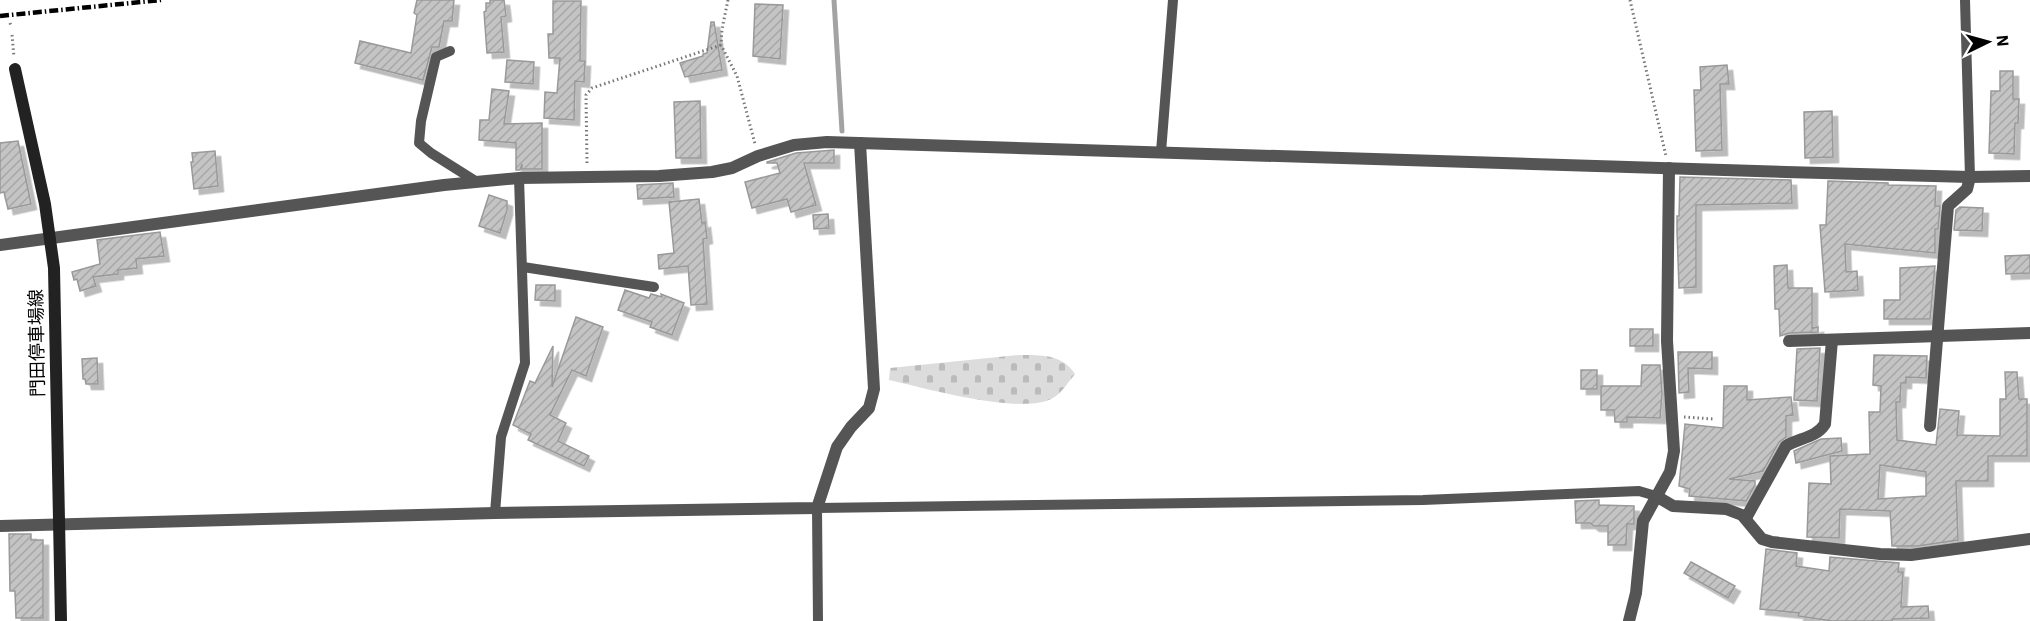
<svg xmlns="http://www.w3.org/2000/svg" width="2030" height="621" font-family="'IBM Plex Sans','Noto Sans JP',sans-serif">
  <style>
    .cemetery { fill: url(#cemetery-stones) }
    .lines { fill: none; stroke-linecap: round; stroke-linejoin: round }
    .stream { stroke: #a3a3a3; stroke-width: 5 }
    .building { fill: url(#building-hatch); stroke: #999; stroke-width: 1.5; fill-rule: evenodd; filter: url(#shadow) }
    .path { stroke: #777; stroke-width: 3; stroke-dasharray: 1.5 3; stroke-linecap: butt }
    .lane { stroke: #555; stroke-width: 10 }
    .street { stroke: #555; stroke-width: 12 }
    .secondary { stroke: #222; stroke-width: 12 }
    .rail { stroke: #000; stroke-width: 4.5; stroke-dasharray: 9 3 1.5 3; stroke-linecap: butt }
    .labels { text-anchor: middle; stroke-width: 4.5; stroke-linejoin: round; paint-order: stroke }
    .street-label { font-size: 18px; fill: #000; stroke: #fff }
  </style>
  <defs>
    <pattern id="cemetery-stones" width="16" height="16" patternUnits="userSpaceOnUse" patternTransform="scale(1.5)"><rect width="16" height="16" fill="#dcdcdc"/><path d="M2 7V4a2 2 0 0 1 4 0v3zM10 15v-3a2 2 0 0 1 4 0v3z" fill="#bbb"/></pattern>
    <pattern id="building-hatch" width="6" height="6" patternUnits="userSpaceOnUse" patternTransform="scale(1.5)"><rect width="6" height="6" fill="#c4c4c4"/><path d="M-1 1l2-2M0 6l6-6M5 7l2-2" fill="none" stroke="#a7a7a7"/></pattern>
    <filter id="shadow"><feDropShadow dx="5.5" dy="5.5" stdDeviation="0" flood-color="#0004"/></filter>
  </defs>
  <rect width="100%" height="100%" fill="#fff"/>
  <!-- cemetery -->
  <path class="cemetery" d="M1019 355C1041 355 1062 354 1075 374 1069 381 1061 394 1053 398 1022 416 925 388 889 380L890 368Z"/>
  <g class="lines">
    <!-- stream -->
    <path class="stream" d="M834 0 842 131"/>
  </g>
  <!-- building -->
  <g class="building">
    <path d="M417 0H454L452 21H444L439 47H432L423 80 355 63 360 41 411 53 417 15 414 13Z"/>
    <path d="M490 0H504L506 16 501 17 504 52 487 53 484 12 486 11V3H490Z"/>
    <path d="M553 1H581L580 61H585L584 82 575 81 574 120 544 118 545 92 557 93 560 58H549L548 34H553Z"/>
    <path d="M755 4 783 5 780 59 753 56Z"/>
    <path d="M711 22H714L722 70 685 77 680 63 703 56V54L707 53Z"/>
    <path d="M507 60 534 62 533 84 505 82Z"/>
    <path d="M1727 65 1729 84H1720L1722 150 1696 151 1694 90H1701L1700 67Z"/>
    <path d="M2000 71H2013V99H2019L2018 123H2015L2014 154 1989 153 1991 91H2000Z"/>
    <path d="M492 89 509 91 504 124 542 123V169H522V164L520 170H516V143L479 140 480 120H489Z"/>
    <path d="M700 101 701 158H676L674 102Z"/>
    <path d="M1832 111 1833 157 1805 158 1804 112Z"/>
    <path d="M18 141 31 204 8 209 4 192 0 193V143Z"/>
    <path d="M834 150V163H804L816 205 791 212 787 199 752 208 745 182 780 173 777 163H767V162L796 153Z"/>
    <path d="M215 151 218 186 194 189 191 162H193L192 153Z"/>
    <path d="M1680 177 1791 180 1792 203 1696 205V287L1679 288 1677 232V216H1679Z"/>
    <path d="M1828 181 1888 183V185L1936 186 1935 206H1940L1938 229H1935V253L1845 244 1846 272 1857 271 1858 290 1825 292 1820 225H1826Z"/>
    <path d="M673 183 674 197 638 199 637 185Z"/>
    <path d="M489 195 507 201V210L500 233 479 226Z"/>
    <path d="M699 199 702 223 705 222 707 238 703 239 707 304 691 305 688 266 659 269 658 255 674 253 669 202Z"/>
    <path d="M1960 207 1983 208 1982 231 1954 230 1956 210Z"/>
    <path d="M828 214 829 228 814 229 813 215Z"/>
    <path d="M160 232 164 256 136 259 137 268 118 270V274L93 277 96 286 80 291 77 279 74 280 72 272 100 264 97 240Z"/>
    <path d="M2030 255V273L2006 274 2005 256Z"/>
    <path d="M1787 265 1788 288H1812V328L1818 327V332L1789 333 1780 336 1779 309H1775L1774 266Z"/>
    <path d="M1935 266 1930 319H1884V300H1900V268Z"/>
    <path d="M536 285H555V301L535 300Z"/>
    <path d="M625 290 649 298 651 294 662 297 661 294 684 303 672 335 650 327 652 322 618 310Z"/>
    <path d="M576 317 603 327 586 376 572 370 550 415 566 423 558 441 589 456 584 466 528 440 531 434 513 425 530 381 535 383 553 346 552 387Z"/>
    <rect x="1630" y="329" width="23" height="17"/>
    <path d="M1820 348 1817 401 1794 400 1797 349Z"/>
    <path d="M1678 352H1712V369L1688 368 1689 392 1679 393Z"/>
    <path d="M1874 355 1927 356 1926 378 1906 377V383H1901L1900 402H1896L1897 440 1936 445 1940 409 1959 411 1957 435 2000 436V399H2006L2005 372H2017L2019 399H2027V456H1988V481H1956L1958 540 1918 546H1892L1890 511 1840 509 1839 538 1807 537 1809 483 1831 484 1830 456 1870 454 1869 412H1880L1881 386 1873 385ZM1880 465 1926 472V496L1878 499Z"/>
    <path d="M97 358 98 384H86L85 379H83L82 359Z"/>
    <path d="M1642 365H1660L1662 394 1660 418 1627 417V422H1615L1614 410H1601V386H1641Z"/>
    <rect x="1581" y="370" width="16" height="19"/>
    <path d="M1724 386H1747V400L1791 397 1793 415 1786 416V437L1779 442 1763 471 1729 479 1755 481V485L1746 501 1689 496 1690 489 1679 486 1685 424 1723 428Z"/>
    <path d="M1841 438 1842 451 1796 463 1794 451 1821 439Z"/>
    <path d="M1599 500V505L1634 506V524H1627L1626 545H1608V526H1594L1590 523H1576L1575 501Z"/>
    <path d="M9 534H31V540H43V618H16L15 591H10Z"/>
    <path d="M1766 549 1797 553 1796 566 1829 571 1830 557 1899 563 1898 572H1903L1901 607 1928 606 1929 618 1893 619 1892 621H1832L1798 616 1799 613 1760 609Z"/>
    <path d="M1691 562 1735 586 1728 598 1684 573Z"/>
  </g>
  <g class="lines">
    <!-- path -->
    <g class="path">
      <path d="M728 0 722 29 721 45 737 76 755 144"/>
      <path d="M1630 0 1666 156"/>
      <path d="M10 23 11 26"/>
      <path d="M12 35 14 57"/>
      <path d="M587 163 586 95 592 88 721 45"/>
      <path d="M1684 417 1713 419"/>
    </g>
    <!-- lane -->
    <g class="lane">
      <path d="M1965 0 1970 177"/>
      <path d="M450 51 436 57 421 121 419 143 431 153 477 182"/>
      <path d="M1161 152 1173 0"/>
      <path d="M523 267 654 287"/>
      <path d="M495 513 501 437 525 363 519 178"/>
      <path d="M818 621 817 508 1423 500 1639 491 1656 496"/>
    </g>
    <!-- street -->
    <g class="street">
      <path d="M0 245 444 185 519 178 659 176 712 172 732 168 758 156 794 145 827 142 1786 172 1970 177 2030 176"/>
      <path d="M1789 341 2030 333"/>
      <path d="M1930 426 1948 206 1967 189 1970 177"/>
      <path d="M1656 496 1673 506 1726 509 1742 515 1762 539 1772 542 1880 554 1911 555 2030 539"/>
      <path d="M1746 518 1786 446C1799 438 1816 438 1825 424L1832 340"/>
      <path d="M0 526 495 513 817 508 837 447 851 427 869 408 874 389 860 143"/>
      <path d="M1629 621 1636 593 1643 521 1670 472 1674 451 1667 341 1669 168"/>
    </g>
    <!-- secondary -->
    <path class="secondary" d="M15 69 45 204 54 268 61 621"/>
    <!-- rail -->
    <path class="rail" d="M0 16 161 0"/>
  </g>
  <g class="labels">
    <!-- street labels -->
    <g class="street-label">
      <text transform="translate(37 343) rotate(-91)" y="6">門田停車場線</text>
    </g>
  </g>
  <!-- north arrow -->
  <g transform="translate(1988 42) rotate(85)" stroke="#ffffff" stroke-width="4.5" paint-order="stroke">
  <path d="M0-4.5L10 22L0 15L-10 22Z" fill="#000000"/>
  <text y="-9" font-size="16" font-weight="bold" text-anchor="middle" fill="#000000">N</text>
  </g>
</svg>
